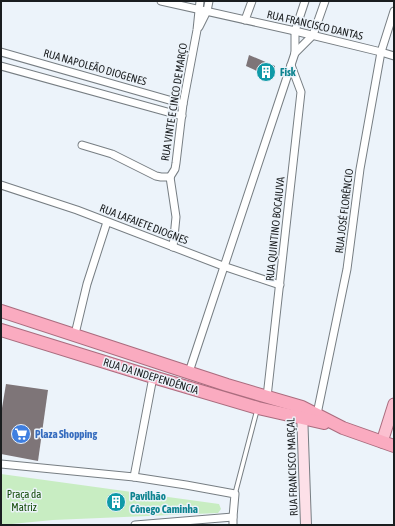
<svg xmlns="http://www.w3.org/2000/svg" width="395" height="526" font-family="'Asap Condensed',sans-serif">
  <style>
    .green { fill: #c8edc2 }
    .building { fill: #7e7578 }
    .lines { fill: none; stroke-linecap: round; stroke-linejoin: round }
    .service-casing { stroke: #777e83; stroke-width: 5.5 }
    .minor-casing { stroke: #777e83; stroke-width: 9 }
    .secondary-casing { stroke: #777e83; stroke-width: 12 }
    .primary-casing { stroke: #aa6c7e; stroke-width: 13 }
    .trunk-casing { stroke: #aa6c7e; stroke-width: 14 }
    .service { stroke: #fff; stroke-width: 3.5 }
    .minor { stroke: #fff; stroke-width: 7 }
    .secondary { stroke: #fde0e8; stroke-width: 10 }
    .primary { stroke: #fbc0d0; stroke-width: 11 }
    .trunk { stroke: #faabc0; stroke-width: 12 }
    .labels { text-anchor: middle; stroke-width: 3; stroke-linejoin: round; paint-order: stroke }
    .street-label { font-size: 11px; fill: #1a1d1f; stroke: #ecf3fa }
    .culture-label { font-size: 11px; font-weight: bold; fill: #0d838f; stroke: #ecf3fa; text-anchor: start }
    .shop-label { font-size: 11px; font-weight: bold; fill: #366cbe; stroke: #ecf3fa; text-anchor: start }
    .park-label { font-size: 11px; fill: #164e0c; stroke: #ecf3fa }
  </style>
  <rect width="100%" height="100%" fill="#ecf3fa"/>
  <!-- green -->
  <path class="green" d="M1 474 219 504 221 509 218 513 53 520 1 525Z"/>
  <!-- building -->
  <g class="building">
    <path d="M249 55 275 66 272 78 246 66Z"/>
    <path d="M6 384 48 390 38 461 1 454V414Z"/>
    <circle cx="116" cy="501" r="8"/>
  </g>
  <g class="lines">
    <defs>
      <path id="service" d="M235 494 257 410"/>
      <g id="minor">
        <path d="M161 1 295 31 381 52 394 56"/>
        <path d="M245 20 252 1"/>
        <path d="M199 27 207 11 209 1"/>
        <path d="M1 52 183 104"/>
        <path d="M295 53 313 35 325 1"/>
        <path d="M1 66 182 116"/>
        <path d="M82 145 112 154 156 176 161 177H170"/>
        <path d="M170 177 175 169 176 163 183 104 197 30 200 1"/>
        <path d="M170 177 176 217 173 247"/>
        <path d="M1 185 77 210 223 266 280 285"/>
        <path d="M75 334 87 284 107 222"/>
        <path d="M189 372 295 53V31L305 1"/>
        <path d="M267 397 301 92 291 65"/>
        <path d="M317 414 347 269 360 169 381 52 394 11"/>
        <path d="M1 464 134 477 186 485 235 494 233 517V525"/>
        <path d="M134 477 153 377"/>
        <path d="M135 525 233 517"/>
      </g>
      <path id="secondary" d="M302 411 306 525"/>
      <path id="primary" d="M382 442 394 404"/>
      <g id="trunk">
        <path d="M1 311 227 385 302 407 343 428 394 446"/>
        <path d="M1 330 153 377 258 408 324 423"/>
      </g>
    </defs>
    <!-- service casing -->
    <use href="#service" class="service-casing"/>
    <!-- minor casing -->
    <use href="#minor" class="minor-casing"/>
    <!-- secondary casing -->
    <use href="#secondary" class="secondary-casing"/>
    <!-- primary casing -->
    <use href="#primary" class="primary-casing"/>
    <!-- trunk casing -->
    <use href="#trunk" class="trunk-casing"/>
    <!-- service -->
    <use href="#service" class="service"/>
    <!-- minor -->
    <use href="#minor" class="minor"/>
    <!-- secondary -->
    <use href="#secondary" class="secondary"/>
    <!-- primary -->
    <use href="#primary" class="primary"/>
    <!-- trunk -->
    <use href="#trunk" class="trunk"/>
  </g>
  <!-- icons -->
  <defs>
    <symbol id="building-disc" viewBox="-11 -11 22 22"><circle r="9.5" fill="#0f9aa8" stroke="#ecf3fa"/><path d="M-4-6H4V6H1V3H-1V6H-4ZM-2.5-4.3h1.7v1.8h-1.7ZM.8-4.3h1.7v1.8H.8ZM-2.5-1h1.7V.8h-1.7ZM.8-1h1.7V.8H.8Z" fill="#fff"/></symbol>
    <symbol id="supermarket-disc" viewBox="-11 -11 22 22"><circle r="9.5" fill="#3f7fe0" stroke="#ecf3fa"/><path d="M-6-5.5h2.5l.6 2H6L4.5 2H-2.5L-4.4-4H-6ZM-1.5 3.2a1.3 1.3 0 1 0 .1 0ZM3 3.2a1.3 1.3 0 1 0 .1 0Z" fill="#fff"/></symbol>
  </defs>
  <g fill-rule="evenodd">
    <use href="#building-disc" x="255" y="61" width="22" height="22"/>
    <use href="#supermarket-disc" x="10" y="423" width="22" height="22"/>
    <use href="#building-disc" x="105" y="491" width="22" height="22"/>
  </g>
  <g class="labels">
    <!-- street labels -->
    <g class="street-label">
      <text transform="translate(315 25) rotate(13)" y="4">RUA FRANCISCO DANTAS</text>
      <text transform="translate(95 67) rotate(16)" y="4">RUA NAPOLEÃO DIOGENES</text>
      <text transform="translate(174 102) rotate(-81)" y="4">RUA VINTE E CINCO DE MARÇO</text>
      <text transform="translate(344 211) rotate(-83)" y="4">RUA JOSÉ FLORÊNCIO</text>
      <text transform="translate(144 224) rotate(21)" y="4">RUA LAFAIETE DIOGNES</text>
      <text transform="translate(275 229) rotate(-84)" y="4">RUA QUINTINO BOCAIUVA</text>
      <text transform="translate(151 376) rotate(17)" y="4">RUA DA INDEPENDÊNCIA</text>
      <text transform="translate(292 467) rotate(-92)" y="4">RUA FRANCISCO MARÇAL</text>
    </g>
    <!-- culture labels -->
    <g class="culture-label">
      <text x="280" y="76">Fisk</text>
      <text x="130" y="500">Pavilhão<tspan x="130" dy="13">Cônego Caminha</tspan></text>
    </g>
    <!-- shop labels -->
    <g class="shop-label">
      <text x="35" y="438">Plaza Shopping</text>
    </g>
    <!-- park labels -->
    <g class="park-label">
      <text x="24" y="498">Praça da<tspan x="24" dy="13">Matriz</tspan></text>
    </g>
  </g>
  <!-- border -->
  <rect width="395" height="526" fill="none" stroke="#1a1d1f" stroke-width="4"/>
</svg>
